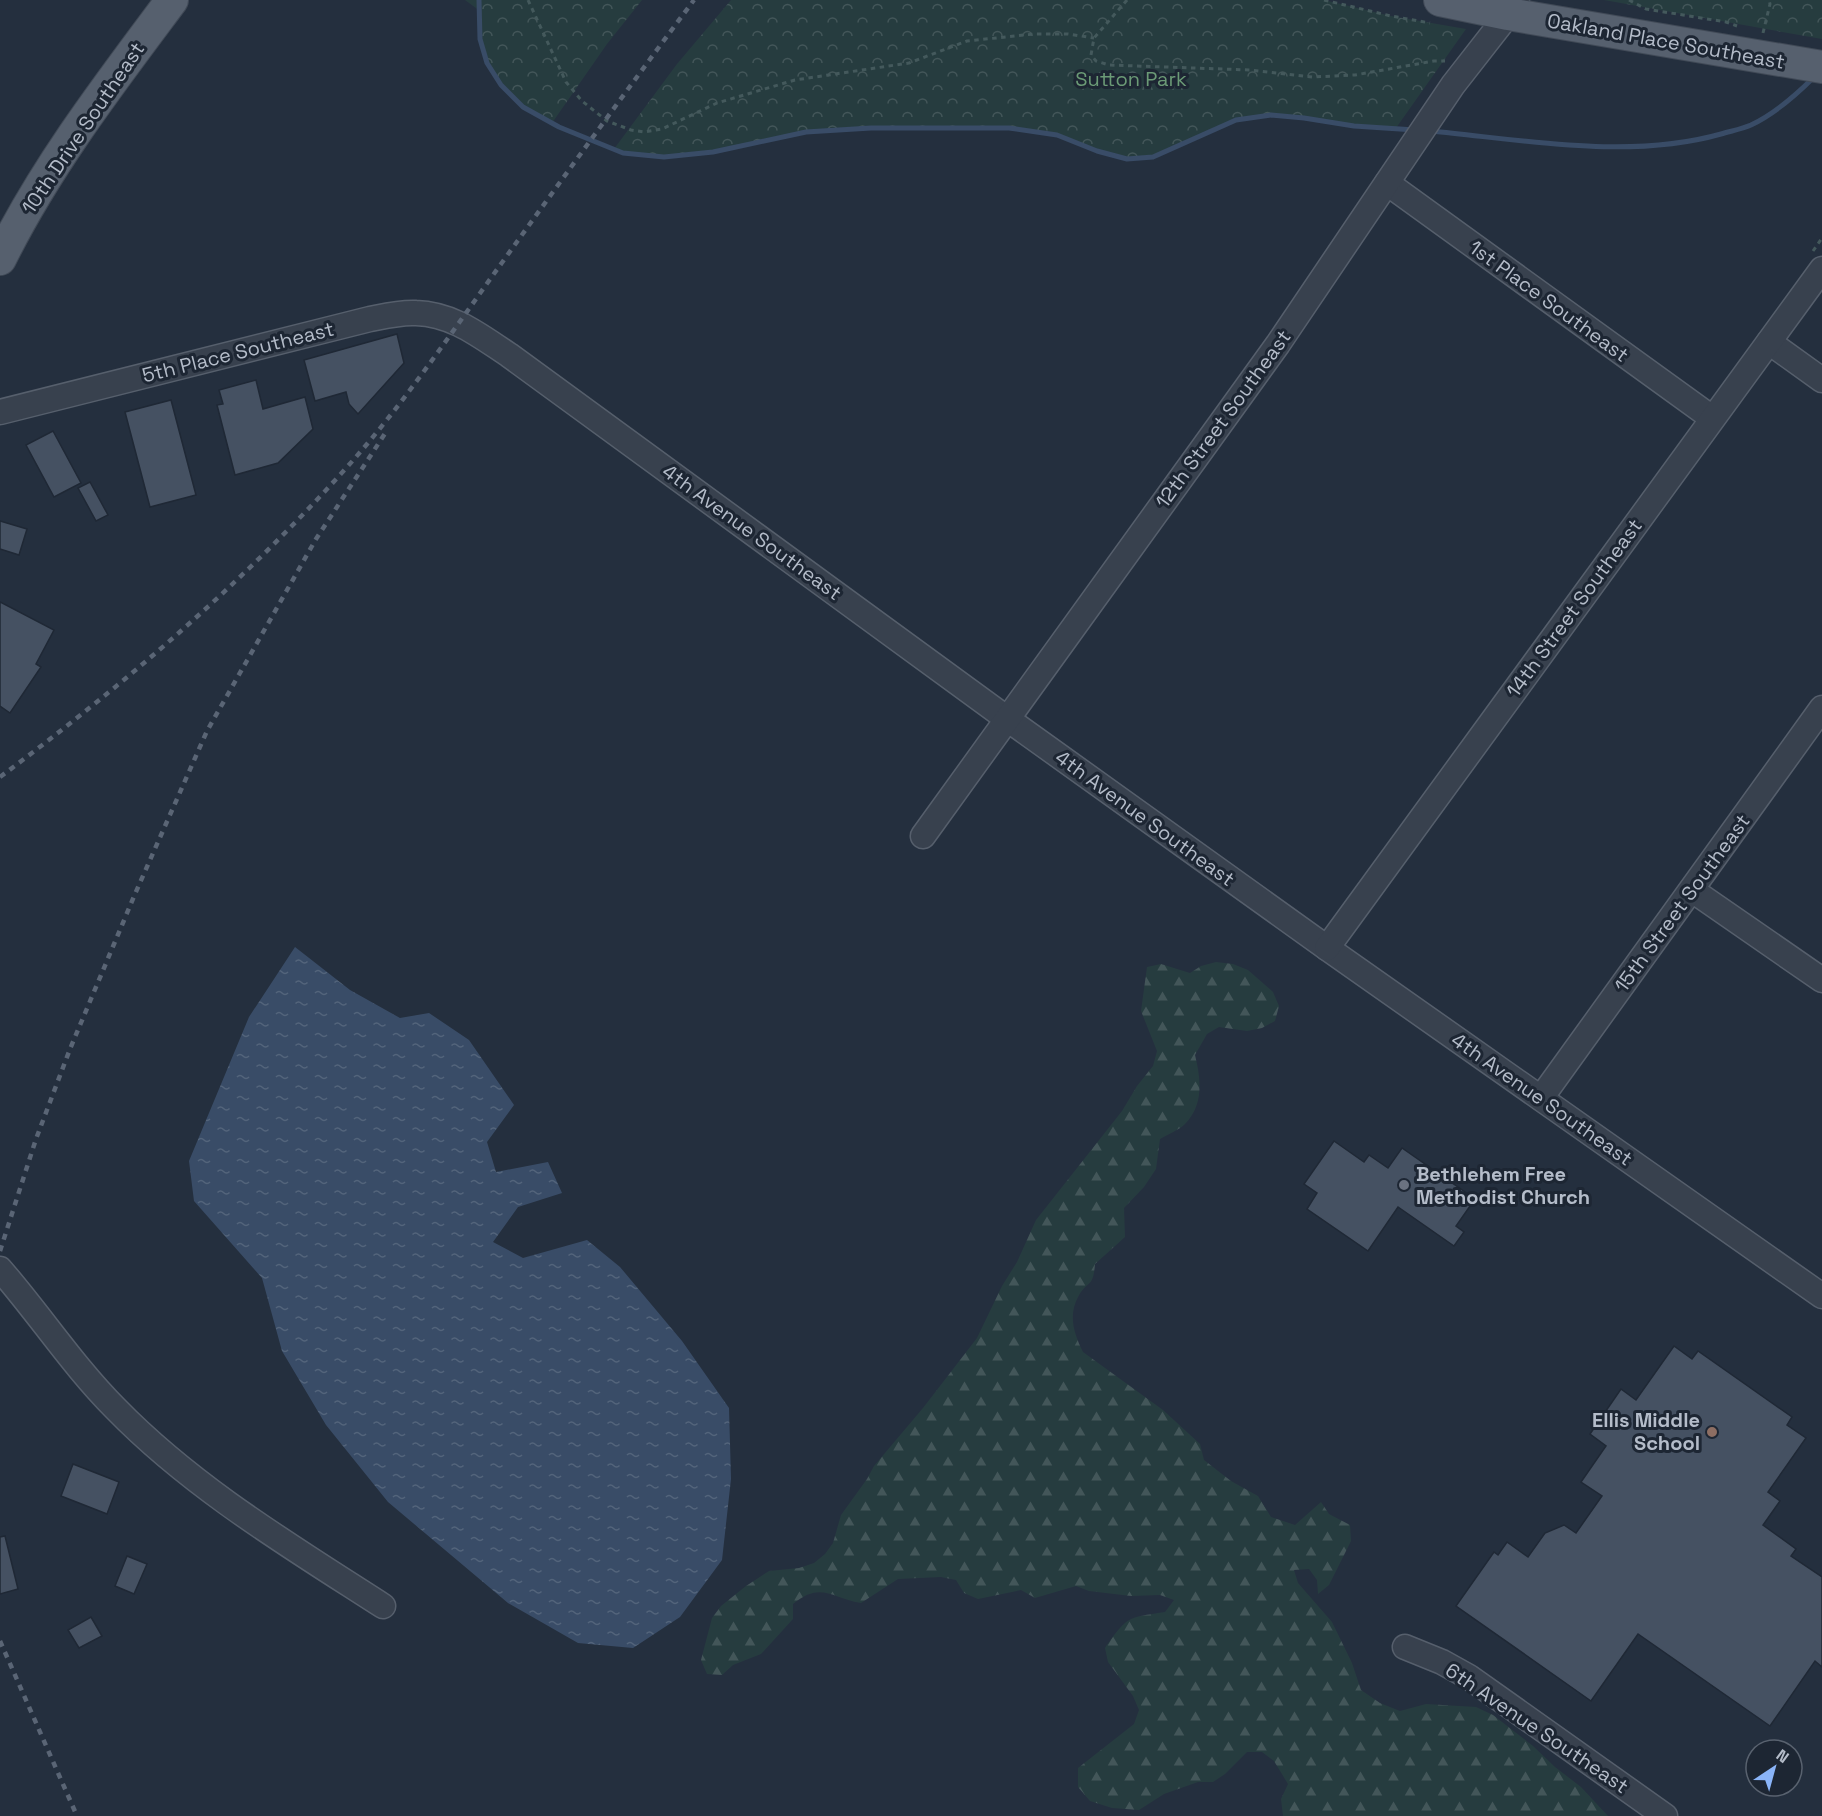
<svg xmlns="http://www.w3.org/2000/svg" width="1822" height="1816" font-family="'Space Grotesk',sans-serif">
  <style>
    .forest { fill: url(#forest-firs) }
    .park { fill: url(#park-crowns) }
    .water { fill: url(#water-ripples) }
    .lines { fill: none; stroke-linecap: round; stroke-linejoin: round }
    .stream { stroke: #394c67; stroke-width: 5 }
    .building { fill: #455162; stroke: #1f2835; stroke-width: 1.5 }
    .minor-casing { stroke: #565f6c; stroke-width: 27 }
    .major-casing { stroke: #414a57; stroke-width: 34 }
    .path { stroke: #44595c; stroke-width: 3; stroke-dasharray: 4.5 4.5; stroke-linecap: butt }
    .minor { stroke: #38414e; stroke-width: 24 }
    .major { stroke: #56606e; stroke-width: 32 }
    .rail { stroke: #5a6575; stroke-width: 4.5; stroke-dasharray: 6 6; stroke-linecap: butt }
    .worship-dot { fill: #6b7280; stroke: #1d2633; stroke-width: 2 }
    .education-dot { fill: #8d6e63; stroke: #1d2633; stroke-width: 2 }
    .labels { text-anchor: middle; stroke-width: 6; stroke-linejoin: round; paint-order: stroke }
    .street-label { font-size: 20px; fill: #b4bcc9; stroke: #1d2633 }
    .park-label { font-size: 20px; fill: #6b9a76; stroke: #1d2633 }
    .poi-label { font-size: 20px; font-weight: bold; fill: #b4bcc9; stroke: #1d2633; text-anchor: start }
  </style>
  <defs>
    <pattern id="forest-firs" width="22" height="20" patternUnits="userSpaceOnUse" patternTransform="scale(1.5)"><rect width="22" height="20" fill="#263c3f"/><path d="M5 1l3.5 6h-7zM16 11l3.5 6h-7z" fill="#435659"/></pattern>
    <pattern id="park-crowns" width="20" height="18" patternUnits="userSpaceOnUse" patternTransform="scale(1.5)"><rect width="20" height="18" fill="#263c3f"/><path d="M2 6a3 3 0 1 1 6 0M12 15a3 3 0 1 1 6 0" fill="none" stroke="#435659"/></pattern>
    <pattern id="water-ripples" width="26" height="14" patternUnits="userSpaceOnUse" patternTransform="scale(1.5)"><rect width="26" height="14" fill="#394c67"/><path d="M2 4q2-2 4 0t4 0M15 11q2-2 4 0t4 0" fill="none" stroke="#53647b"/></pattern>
  </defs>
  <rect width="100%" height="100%" fill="#242f3e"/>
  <!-- forest -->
  <path class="forest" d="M1216 962 1233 964 1248 970 1273 992 1279 1006 1275 1021 1262 1028 1247 1031 1219 1027 1207 1034 1195 1055C1201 1079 1204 1105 1185 1124 1179 1130 1168 1134 1160 1139L1156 1169 1144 1187 1124 1208 1125 1237 1095 1264C1093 1289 1088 1279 1078 1297 1068 1316 1074 1334 1083 1352L1163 1410 1200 1444 1204 1460 1231 1481 1258 1496 1271 1517 1295 1525 1321 1502 1329 1514 1350 1525 1351 1541 1329 1585 1318 1594 1317 1580 1309 1569 1294 1570 1298 1583 1332 1622 1352 1663 1361 1690 1380 1703 1400 1711 1426 1704 1476 1707 1493 1715 1533 1746 1555 1767 1581 1787 1608 1816H1283L1281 1799 1288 1784 1274 1761 1262 1752H1247L1225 1774 1213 1782H1198L1164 1794 1139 1810 1112 1808 1090 1801 1078 1787V1768L1134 1724 1139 1710 1133 1696 1108 1662 1105 1648C1128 1616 1126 1618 1165 1612L1174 1600 1160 1595 1131 1596 1089 1591 1076 1586 1035 1598 1021 1590 978 1599 964 1593 956 1580 941 1577 898 1579 861 1603C831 1598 821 1581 793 1604V1619L761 1654 733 1665 722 1675 707 1674 701 1660 712 1618 721 1606 746 1586 769 1571 799 1568 814 1563 825 1554 833 1543 841 1515 867 1479 874 1466 923 1408 977 1338 1002 1286 1017 1262 1036 1220 1122 1111 1137 1086 1153 1066 1157 1051 1141 1011 1147 967 1161 964 1190 973 1201 966Z"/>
  <!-- park -->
  <g class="park">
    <path d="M465 0H642L607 44 552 123C517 103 488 83 481 40 479 30 480 20 480 11Z"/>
    <path d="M731 0H1324L1391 16 1466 29 1396 128 1354 126 1304 118 1271 115 1236 120 1153 157 1127 159 1097 151 1057 135 1009 128H871L806 132 713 152 664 157 623 153 614 149 677 64Z"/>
    <path d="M1604 0H1822V39Z"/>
  </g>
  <!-- water -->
  <path class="water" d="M295 947 350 990 400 1018 429 1013 469 1040 514 1105 487 1142 496 1172 548 1162 562 1193 518 1207 493 1242 523 1258 587 1240 620 1267 682 1341 729 1408 731 1479 722 1560 680 1617 633 1648 578 1643 508 1603 388 1502 326 1425 282 1351 262 1278 194 1201 189 1161 249 1017Z"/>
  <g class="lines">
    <!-- stream -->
    <g class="stream">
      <path d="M479 0 480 39 487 63 501 85 523 107 559 127 623 153 664 157 713 152 806 132 871 128H1009L1057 135 1097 151 1127 159 1153 157 1236 120 1271 115 1304 118 1354 126 1415 130"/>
      <path d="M1431 131C1525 140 1629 160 1721 134 1731 131 1742 129 1751 125 1774 114 1795 96 1813 78"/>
    </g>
  </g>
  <!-- building -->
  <g class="building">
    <path d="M397 334 404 363 358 414 349 404 346 392 315 401 304 360Z"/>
    <path d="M256 380 263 409 305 397 313 429 278 463 235 475 217 405 223 404 219 390Z"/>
    <path d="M171 400 196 495 150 507 125 412Z"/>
    <path d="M53 431 81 483 54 497 26 445Z"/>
    <path d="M90 482 108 515 96 521 78 488Z"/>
    <path d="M0 521 27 529 19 555 0 549Z"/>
    <path d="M0 602 54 630 36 664 41 667 10 713 0 706Z"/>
    <path d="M1334 1141 1364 1162 1369 1155 1388 1168 1402 1148 1475 1199 1456 1226 1464 1232 1454 1246 1398 1207 1368 1251 1307 1209 1317 1193 1304 1184Z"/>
    <path d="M1674 1346 1692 1359 1698 1351 1792 1417 1787 1425 1806 1438 1768 1492 1780 1501 1763 1525 1796 1549 1791 1556 1822 1577V1667L1815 1661 1770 1726 1638 1634 1591 1701 1456 1606 1494 1552 1498 1555 1507 1542 1528 1557 1545 1533 1564 1525 1576 1533 1602 1496 1581 1482 1606 1446 1590 1434 1621 1389 1636 1400Z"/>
    <path d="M73 1464 119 1482 107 1514 61 1496Z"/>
    <path d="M5 1536 18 1589 0 1594V1537Z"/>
    <path d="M127 1556 147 1564 134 1594 115 1586Z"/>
    <path d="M91 1617 102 1636 79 1648 68 1630Z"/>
  </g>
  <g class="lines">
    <defs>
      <g id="minor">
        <path d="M1387 183 1712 418"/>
        <path d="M1769 342 1822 380"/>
        <path d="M0 412 370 319C385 316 401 312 416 313 453 314 480 336 509 355L1006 718 1327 948 1822 1296"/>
        <path d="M923 836 1278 344 1453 85 1517 3"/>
        <path d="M1692 890 1822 980"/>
        <path d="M1327 948 1822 269"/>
        <path d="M1541 1098 1822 708"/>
        <path d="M0 1269C40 1315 73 1366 116 1409 193 1488 290 1546 383 1606"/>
        <path d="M1405 1647 1442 1662 1469 1677 1665 1816"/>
      </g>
      <g id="major">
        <path d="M1440 0 1508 14 1822 67"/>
        <path d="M0 259C46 166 110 83 172 0"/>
      </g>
    </defs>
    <!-- minor casing -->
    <use href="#minor" class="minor-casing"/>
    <!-- major casing -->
    <use href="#major" class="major-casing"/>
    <!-- path -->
    <g class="path">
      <path d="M528 0 566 82 582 101 607 121 631 130 644 132 662 129 717 103 795 80 909 63 967 41 1034 34H1068L1094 38"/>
      <path d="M1127 0 1094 38 1091 55 1096 61 1109 65 1250 70 1313 77 1355 75 1434 61H1445"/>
      <path d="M1324 0 1391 16 1430 23"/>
      <path d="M1629 0 1646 9 1726 22 1737 26"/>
      <path d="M1763 33 1770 4 1769 0"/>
      <path d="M1813 251 1822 238"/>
    </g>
    <!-- minor -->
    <use href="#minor" class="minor"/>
    <!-- major -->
    <use href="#major" class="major"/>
    <!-- rail -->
    <g class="rail">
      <path d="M0 777C121 687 237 588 338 477 399 411 449 336 501 264 565 175 629 87 694 0"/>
      <path d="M0 1251 36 1139 70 1049 135 894 207 731 316 539 386 432"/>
      <path d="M0 1641 77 1816"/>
    </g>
  </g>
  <!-- markers -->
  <circle class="worship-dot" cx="1404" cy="1185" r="6"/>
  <circle class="education-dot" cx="1712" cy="1432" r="6"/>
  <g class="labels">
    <!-- street labels -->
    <g class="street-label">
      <text transform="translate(1666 41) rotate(10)" y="7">Oakland Place Southeast</text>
      <text transform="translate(83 128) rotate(-56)" y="7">10th Drive Southeast</text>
      <text transform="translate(1549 301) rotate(36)" y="7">1st Place Southeast</text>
      <text transform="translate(238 352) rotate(-14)" y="7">5th Place Southeast</text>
      <text transform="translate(1223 419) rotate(-54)" y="7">12th Street Southeast</text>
      <text transform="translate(752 532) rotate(36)" y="7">4th Avenue Southeast</text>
      <text transform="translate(1574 608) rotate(-54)" y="7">14th Street Southeast</text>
      <text transform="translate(1145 818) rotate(36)" y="7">4th Avenue Southeast</text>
      <text transform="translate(1682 903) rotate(-54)" y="7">15th Street Southeast</text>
      <text transform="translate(1542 1099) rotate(35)" y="7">4th Avenue Southeast</text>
      <text transform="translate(1537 1728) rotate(34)" y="7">6th Avenue Southeast</text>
    </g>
    <!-- park labels -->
    <g class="park-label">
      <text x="1131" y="86">Sutton Park</text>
    </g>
    <!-- poi labels -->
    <g class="poi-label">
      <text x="1416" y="1181">Bethlehem Free<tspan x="1416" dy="23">Methodist Church</tspan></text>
      <text x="1700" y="1427" text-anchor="end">Ellis Middle<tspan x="1700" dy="23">School</tspan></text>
    </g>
  </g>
  <!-- north arrow -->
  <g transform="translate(1774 1768) rotate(36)"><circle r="28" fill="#1d2633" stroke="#59626f" stroke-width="1.5"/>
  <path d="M0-4.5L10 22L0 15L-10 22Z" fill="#8ab4f8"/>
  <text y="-9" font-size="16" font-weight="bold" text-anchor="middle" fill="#b4bcc9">N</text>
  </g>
</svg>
